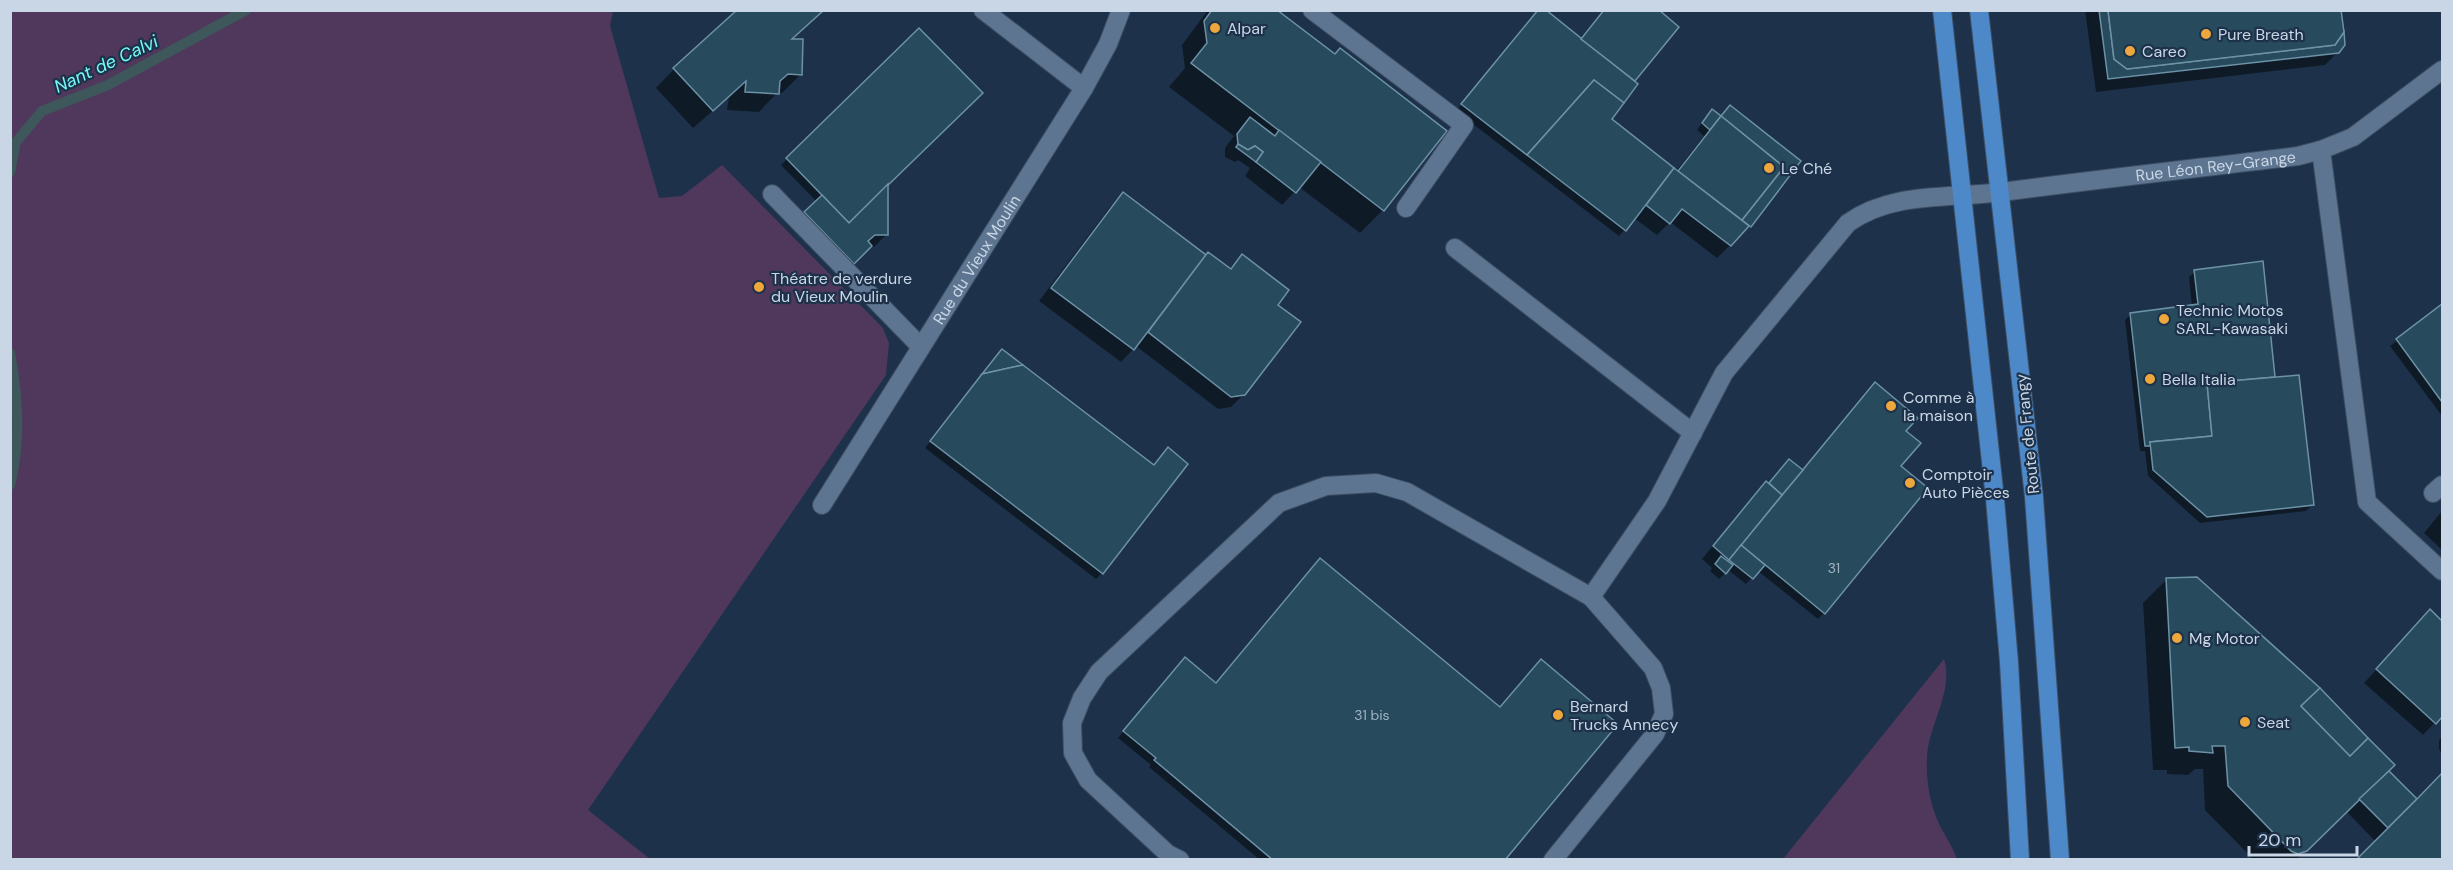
<svg xmlns="http://www.w3.org/2000/svg" width="2453" height="870" font-family="'DM Sans',sans-serif">
  <style>
    .green { fill: #4f385c }
    .shadow { fill: #0007 }
    .lines { fill: none; stroke-linecap: round; stroke-linejoin: round }
    .stream { stroke: #3e575b; stroke-width: 10 }
    .building { fill: #274a5c; stroke: #6d92a7; stroke-width: 1.5 }
    .minor-casing { stroke: #3c4e63; stroke-width: 20 }
    .major-casing { stroke: #3c4e63; stroke-width: 20 }
    .minor { stroke: #5d7590; stroke-width: 18 }
    .major { stroke: #4d88c9; stroke-width: 18 }
    .poi-dot { fill: #eea73d; stroke: #1d324a; stroke-width: 2 }
    .labels { text-anchor: middle; stroke-width: 4.5; stroke-linejoin: round; paint-order: stroke }
    .number-label { font-size: 14px; fill: #a0b3c3 }
    .poi-label { font-size: 16px; fill: #c9d6e5; stroke: #1d324a; text-anchor: start }
    .street-label { font-size: 16px; fill: #c9d6e5; stroke: #1d324a }
    .water-label { font-size: 18px; font-style: italic; fill: #75f9f6; stroke: #1d324a }
  </style>
  <rect width="100%" height="100%" fill="#1d324a"/>
  <!-- green -->
  <g class="green">
    <path d="M10 11H613L610 26 659 198 682 196 722 165 883 328 889 343 886 375 588 810 650 859H11Z"/>
    <path d="M1944 659C1954 692 1928 725 1927 758 1926 782 1930 805 1940 826 1946 837 1953 848 1957 859H1783Z"/>
  </g>
  <!-- shadow -->
  <g class="shadow">
    <path d="M1208 10H1274L1334 56 1444 132 1383 210 1360 233 1299 187 1282 205 1245 176 1250 168 1238 160 1235 162 1225 157V148L1234 136 1169 87 1185 68 1182 45Z"/>
    <path d="M1604 10H1656L1677 27 1633 82 1610 119 1670 174 1676 171 1704 136 1697 130 1706 117H1719L1730 107 1750 226 1717 258 1670 222 1657 235 1634 218 1619 236 1456 111 1535 15 1580 40Z"/>
    <path d="M2085 10H2340L2338 52 2325 65 2096 92Z"/>
    <path d="M919 30 887 184 886 235 874 247H869L840 275 792 226 817 202 781 165Z"/>
    <path d="M790 40 801 74 782 93 778 92 759 112 727 110 729 97 693 128 656 88 674 69Z"/>
    <path d="M1123 194 1205 257 1229 269 1242 256 1244 394 1231 407 1218 409 1136 346 1121 362 1039 301 1110 207Z"/>
    <path d="M2262 263 2274 379 2312 505 2306 511 2200 523 2148 476 2145 451H2140L2125 320 2131 314 2192 307 2189 277 2195 271Z"/>
    <path d="M2442 306V416L2390 346Z"/>
    <path d="M999 355 1102 573 1096 579 925 448Z"/>
    <path d="M1904 432 1899 466 1824 613 1818 619 1758 571 1746 584 1728 570 1719 579 1710 571 1712 568 1702 559 1754 496 1766 483 1768 485 1783 467 1802 471Z"/>
    <path d="M2442 511V550L2424 533Z"/>
    <path d="M2166 580 2377 780 2417 801 2442 775V860H2358L2376 842 2346 811 2296 860H2254L2205 810 2203 769H2195L2188 775 2167 774V770H2153L2143 603Z"/>
    <path d="M2430 611 2442 623V715L2423 735 2364 683Z"/>
    <path d="M1179 665 1215 685 1503 860H1260L1149 767 1151 765 1118 738Z"/>
    <path d="M2442 736V754L2439 749V741Z"/>
  </g>
  <g class="lines">
    <!-- stream -->
    <g class="stream">
      <path d="M10 172 16 142 42 111 108 85 246 10"/>
      <path d="M10 353C18 395 21 443 10 485"/>
    </g>
  </g>
  <!-- building -->
  <g class="building">
    <path d="M737 10H824L792 39H803L802 75 788 74 780 81 779 94 745 92 746 81 713 111 673 68Z"/>
    <path d="M1212 10H1277L1335 54 1340 48 1447 131 1384 211 1191 63 1207 43 1204 21Z"/>
    <path d="M1538 10H1546L1638 84 1624 103 1594 80 1527 155 1461 104Z"/>
    <path d="M1604 10H1659L1679 27 1635 81 1581 39Z"/>
    <path d="M2099 10H2108L2114 59 2127 69 2335 45 2344 32 2345 45 2339 53 2108 79Z"/>
    <path d="M2108 10H2341L2344 32 2335 45 2127 69 2114 59Z"/>
    <path d="M919 28 983 93 849 223 786 158Z"/>
    <path d="M1594 80 1624 103 1612 119 1674 168 1626 231 1527 155Z"/>
    <path d="M1730 105 1801 161 1751 227 1742 220 1784 167 1721 116Z"/>
    <path d="M1712 109 1721 116 1710 130 1702 123Z"/>
    <path d="M1721 116 1784 167 1742 220 1678 171Z"/>
    <path d="M1250 117 1275 136 1279 130 1321 162 1296 193 1256 162 1263 152 1255 146 1248 150 1238 144 1237 134Z"/>
    <path d="M1238 144 1248 150 1255 146 1263 152 1256 162 1236 147Z"/>
    <path d="M1674 168 1749 226 1731 246 1682 209 1670 224 1646 205Z"/>
    <path d="M888 184V235H875L868 241 872 246 854 264 804 212 822 195 849 223Z"/>
    <path d="M1123 192 1206 255 1134 350 1051 288Z"/>
    <path d="M1208 252 1231 269 1242 254 1289 290 1278 305 1301 322 1245 395 1231 397 1148 332Z"/>
    <path d="M2263 261 2275 377 2207 383 2212 436 2150 442 2151 446H2145L2130 313 2198 304 2194 270Z"/>
    <path d="M2442 304V402L2396 339Z"/>
    <path d="M1002 349 1023 365 982 374 1001 350Z"/>
    <path d="M1023 365 1154 465 1168 447 1188 464 1103 574 930 441 982 374Z"/>
    <path d="M2299 375 2314 505 2207 517 2153 470 2150 442 2212 436 2207 383Z"/>
    <path d="M1875 382 1918 418 1906 431 1921 443 1901 466 1928 488 1825 614 1741 545Z"/>
    <path d="M1789 459 1803 470 1782 495 1769 483Z"/>
    <path d="M1766 481 1782 495 1729 560 1713 546Z"/>
    <path d="M1741 545 1765 565 1753 579 1729 560Z"/>
    <path d="M1721 556 1733 565 1726 574 1715 564Z"/>
    <path d="M1320 558 1500 707 1541 659 1618 724 1505 860H1273L1154 760 1156 758 1123 731 1185 657 1216 683Z"/>
    <path d="M2197 577 2320 688 2301 706 2350 756 2368 738 2395 765 2307 851 2298 854 2291 851 2228 786 2225 746H2212L2213 753 2189 751V747L2175 748 2166 578Z"/>
    <path d="M2430 609 2442 621V717L2436 724 2376 669Z"/>
    <path d="M2320 688 2368 738 2350 756 2301 706Z"/>
    <path d="M2389 771 2417 799 2388 828 2359 799Z"/>
    <path d="M2442 773V860H2356L2417 799Z"/>
  </g>
  <g class="lines">
    <defs>
      <g id="minor">
        <path d="M983 10 1084 88"/>
        <path d="M1312 10 1464 125 1406 208"/>
        <path d="M2321 150 2367 502 2442 571"/>
        <path d="M772 194 921 347"/>
        <path d="M1455 248 1693 433"/>
        <path d="M2433 493 2442 485"/>
        <path id="s1" d="M822 505 1084 88 1108 44 1121 10"/>
        <path id="s2" d="M1591 597 1657 501 1724 373 1848 223C1893 191 1949 199 2002 192 2101 179 2199 168 2298 156L2321 150 2353 137 2442 70"/>
        <path d="M1180 860 1168 854 1088 780 1073 753 1072 723 1082 698 1099 672 1279 503 1326 486 1376 483 1407 492 1591 597 1653 668 1661 688 1664 714 1655 734 1553 860"/>
      </g>
      <g id="major">
        <path d="M1942 10 1995 499 2009 662 2020 860"/>
        <path d="M1979 10 2034 497 2060 860"/>
      </g>
    </defs>
    <!-- minor casing -->
    <use href="#minor" class="minor-casing"/>
    <!-- major casing -->
    <use href="#major" class="major-casing"/>
    <!-- minor -->
    <use href="#minor" class="minor"/>
    <!-- major -->
    <use href="#major" class="major"/>
  </g>
  <!-- markers -->
  <g class="poi-dot">
    <circle cx="1215" cy="28" r="6"/>
    <circle cx="2206" cy="34" r="6"/>
    <circle cx="2130" cy="51" r="6"/>
    <circle cx="1769" cy="168" r="6"/>
    <circle cx="759" cy="287" r="6"/>
    <circle cx="2164" cy="319" r="6"/>
    <circle cx="2150" cy="379" r="6"/>
    <circle cx="1891" cy="406" r="6"/>
    <circle cx="1910" cy="483" r="6"/>
    <circle cx="2177" cy="638" r="6"/>
    <circle cx="1558" cy="715" r="6"/>
    <circle cx="2245" cy="722" r="6"/>
  </g>
  <g class="labels">
    <!-- number labels -->
    <g class="number-label">
      <text x="1834" y="573">31</text>
      <text x="1372" y="720">31 bis</text>
    </g>
    <!-- poi labels -->
    <g class="poi-label">
      <text x="1227" y="34">Alpar</text>
      <text x="2218" y="40">Pure Breath</text>
      <text x="2142" y="57">Careo</text>
      <text x="1781" y="174">Le Ché</text>
      <text x="771" y="284">Théatre de verdure<tspan x="771" dy="18">du Vieux Moulin</tspan></text>
      <text x="2176" y="316">Technic Motos<tspan x="2176" dy="18">SARL-Kawasaki</tspan></text>
      <text x="2162" y="385">Bella Italia</text>
      <text x="1903" y="403">Comme à<tspan x="1903" dy="18">la maison</tspan></text>
      <text x="1922" y="480">Comptoir<tspan x="1922" dy="18">Auto Pièces</tspan></text>
      <text x="2189" y="644">Mg Motor</text>
      <text x="1570" y="712">Bernard<tspan x="1570" dy="18">Trucks Annecy</tspan></text>
      <text x="2257" y="728">Seat</text>
    </g>
    <!-- street labels -->
    <g class="street-label">
      <text dy="6" stroke="none"><textPath href="#s2" startOffset="830">Rue Léon Rey-Grange</textPath></text>
      <text dy="6" stroke="none"><textPath href="#s1" startOffset="290">Rue du Vieux Moulin</textPath></text>
      <text transform="translate(2027 434) rotate(-96)" y="6">Route de Frangy</text>
    </g>
    <!-- water labels -->
    <g class="water-label">
      <text transform="translate(106 64) rotate(-25)" y="6">Nant de Calvi</text>
    </g>
  </g>
  <!-- border -->
  <rect width="2453" height="870" fill="none" stroke="#c9d6e5" stroke-width="24"/>
  <!-- scale -->
  <path d="M2249 846v9h108v-9" fill="none" stroke="#c9d6e5" stroke-width="3"/>
  <text x="2258" y="846" font-size="18" fill="#c9d6e5" stroke="#1d324a" stroke-width="4.5" paint-order="stroke">20 m</text>
</svg>
